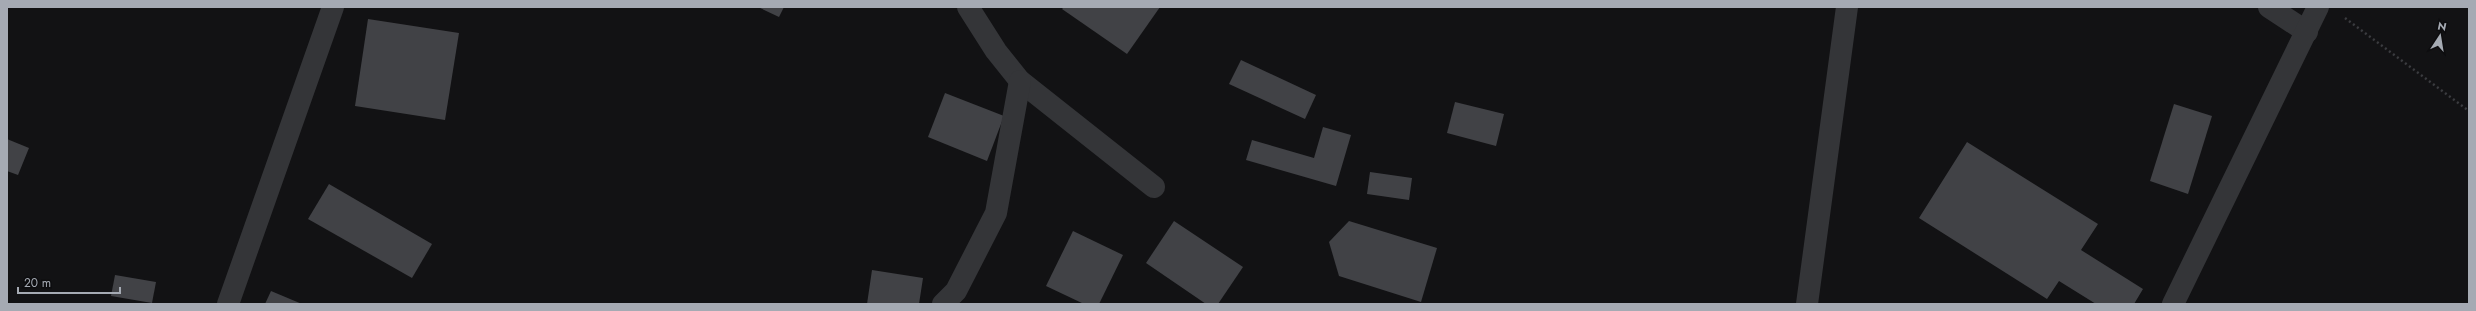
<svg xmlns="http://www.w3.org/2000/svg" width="2476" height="311" font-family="Jost,sans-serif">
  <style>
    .building { fill: #414246 }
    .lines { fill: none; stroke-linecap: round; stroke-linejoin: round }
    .path { stroke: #3a3b3f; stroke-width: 2.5; stroke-dasharray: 2 3; stroke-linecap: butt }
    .minor { stroke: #343538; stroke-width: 22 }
  </style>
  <rect width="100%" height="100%" fill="#121214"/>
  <!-- building -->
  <g class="building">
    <path d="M758 7H784L779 17Z"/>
    <path d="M1064 7H1160L1127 54 1062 9Z"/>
    <path d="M368 19 459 33 445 120 355 106Z"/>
    <path d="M1241 60 1316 95 1305 119 1229 84Z"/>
    <path d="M945 93 1004 116 987 161 928 137Z"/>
    <path d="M1455 102 1504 114 1496 146 1447 133Z"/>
    <path d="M2174 104 2212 116 2188 194 2150 181Z"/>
    <path d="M1323 127 1351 135 1336 186 1246 160 1252 140 1314 158Z"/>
    <path d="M7 139 29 148 18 175 7 171Z"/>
    <path d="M1967 142 2098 224 2081 250 2143 289 2134 304H2096L2059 281 2047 299 1919 218Z"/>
    <path d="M1370 172 1412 178 1409 200 1367 194Z"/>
    <path d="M329 184 432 244 412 278 308 219Z"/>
    <path d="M1174 221 1243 267 1218 304H1206L1146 263Z"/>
    <path d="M1349 221 1437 248 1421 302 1339 276 1329 242Z"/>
    <path d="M1073 231 1123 255 1099 304H1084L1046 286Z"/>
    <path d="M872 270 923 278 919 304H867Z"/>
    <path d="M115 275 156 282 152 303 111 296Z"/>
    <path d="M271 291 302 304H265Z"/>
  </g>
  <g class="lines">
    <!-- path -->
    <path class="path" d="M2345 18 2469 111"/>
    <!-- minor -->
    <g class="minor">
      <path d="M968 7 996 51 1020 81 1154 187"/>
      <path d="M2269 7 2307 32"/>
      <path d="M228 304 333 7"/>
      <path d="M943 304 956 291 996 213 1020 81"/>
      <path d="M1807 304 1847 7"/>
      <path d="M2173 304 2318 7"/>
    </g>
  </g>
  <!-- border -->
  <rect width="2476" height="311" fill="none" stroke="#a5aab3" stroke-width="16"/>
  <!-- north arrow -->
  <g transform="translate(2440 36) rotate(12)" stroke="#0d0d0f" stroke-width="3" paint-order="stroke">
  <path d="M0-3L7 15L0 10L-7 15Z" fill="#a5aab3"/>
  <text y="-6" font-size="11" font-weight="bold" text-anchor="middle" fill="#a5aab3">N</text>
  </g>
  <!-- scale -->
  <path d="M18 287v6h102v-6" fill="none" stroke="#a5aab3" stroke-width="2"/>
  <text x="24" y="287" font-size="12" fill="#a5aab3" stroke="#0d0d0f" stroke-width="3" paint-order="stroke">20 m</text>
</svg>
